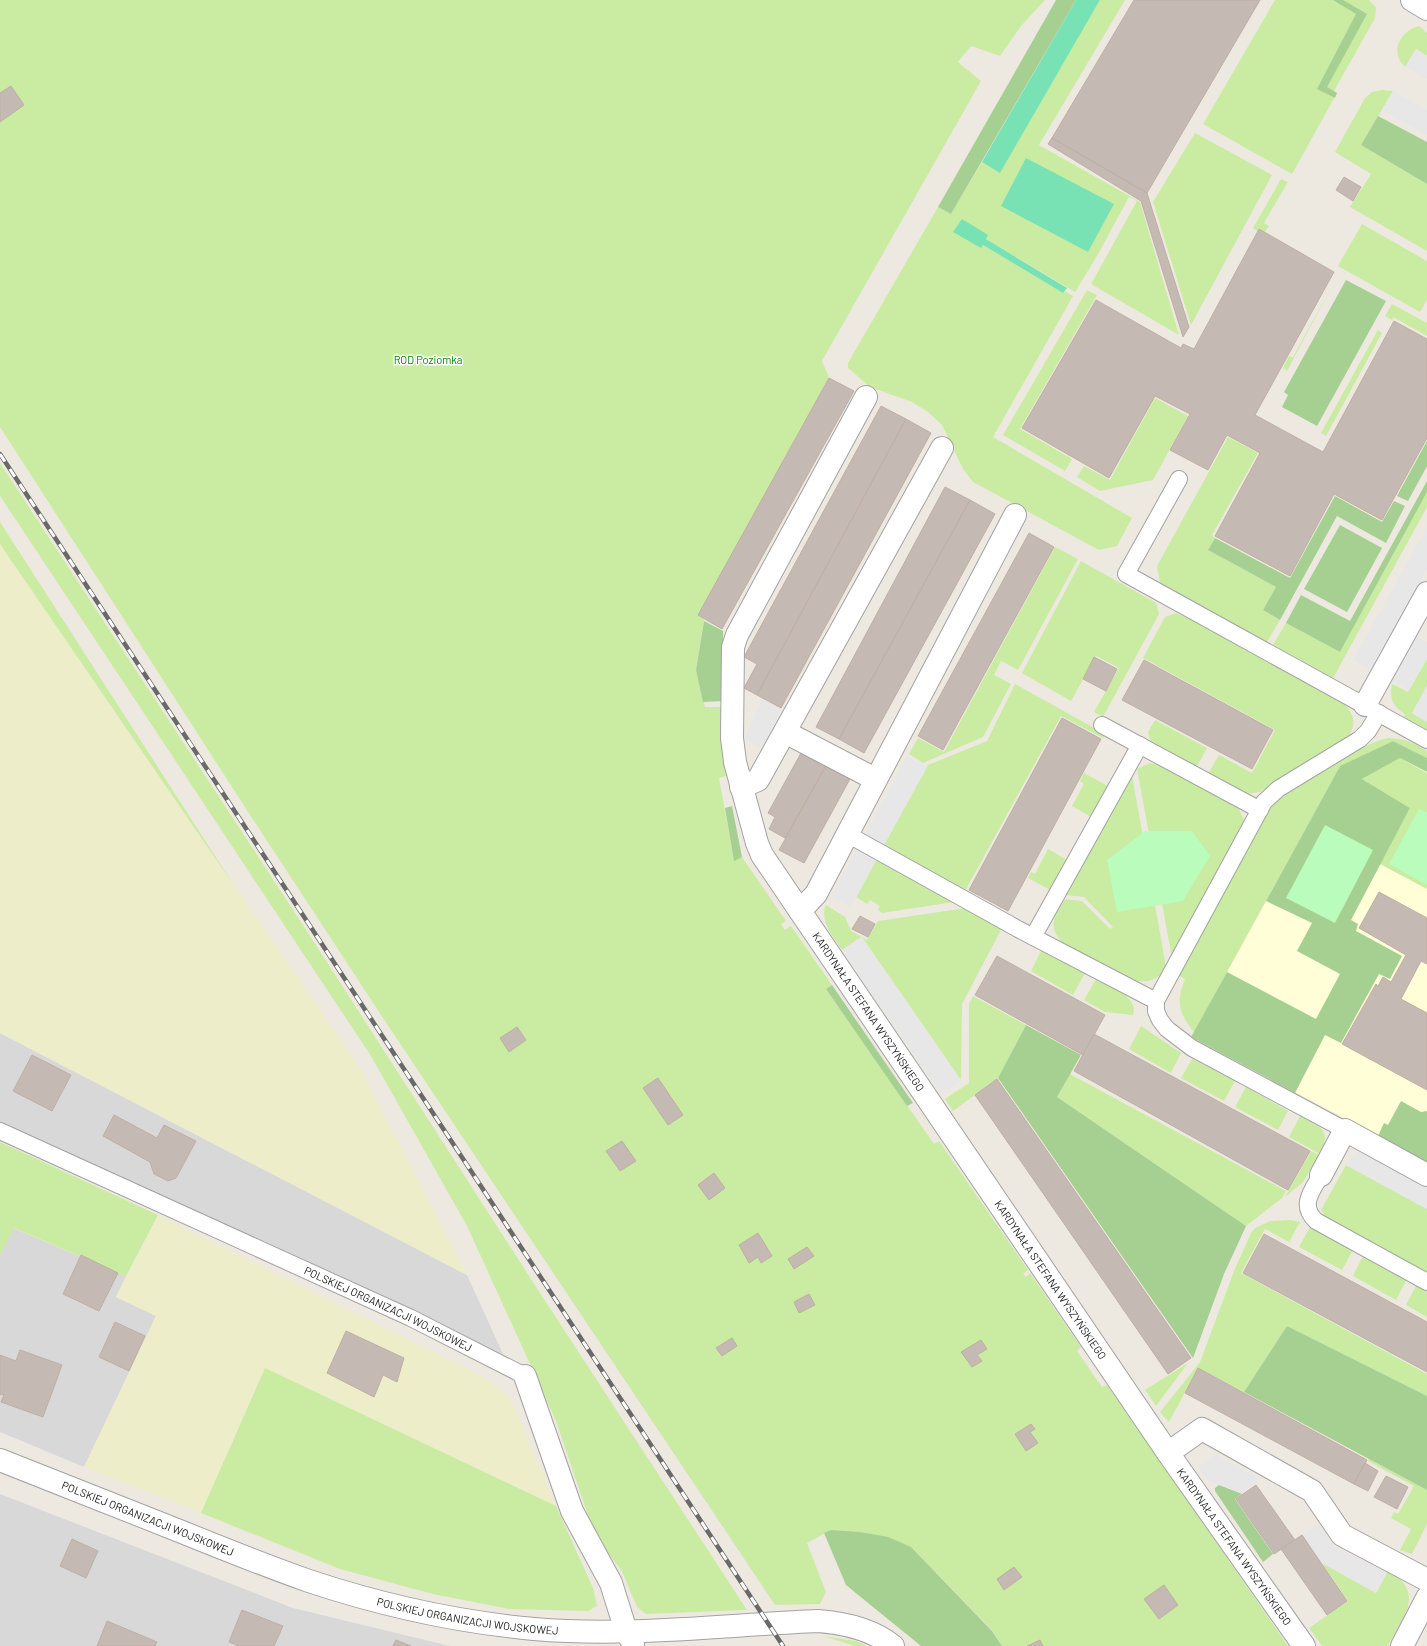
<svg xmlns="http://www.w3.org/2000/svg" width="1427" height="1646" font-family="Barlow,sans-serif">
  <style>
    .residential { fill: #d9d8d8 }
    .education { fill: #fffed7 }
    .farmland { fill: #edeec9 }
    .grass { fill: #c9eca2 }
    .forest { fill: #a6cf92 }
    .park { fill: #b9fcbb }
    .pitch { fill: #79e2b5 }
    .parking { fill: #e7e7e7 }
    .building { fill: #c5bab3; stroke: #c0aea2 }
    .lines { fill: none; stroke-linecap: round; stroke-linejoin: round }
    .service-casing { stroke: #a2a2a2; stroke-width: 18 }
    .minor-casing { stroke: #a2a2a2; stroke-width: 24 }
    .service { stroke: #fff; stroke-width: 16 }
    .minor { stroke: #fff; stroke-width: 22 }
    .rail-casing { stroke: #696969; stroke-width: 4.5 }
    .rail { stroke: #fff; stroke-width: 3; stroke-dasharray: 9; stroke-linecap: butt }
    .labels { text-anchor: middle; stroke-width: 3; stroke-linejoin: round; paint-order: stroke }
    .park-label { font-size: 11px; fill: #067d0b; stroke: #fff }
    .street-label { font-size: 11px; fill: #1b1b1b; stroke: #fff }
  </style>
  <rect width="100%" height="100%" fill="#eee9e0"/>
  <!-- residential -->
  <g class="residential">
    <path d="M0 1033 467 1275 503 1354 0 1124Z"/>
    <path d="M13 1228 126 1276 116 1297 156 1316 84 1467 0 1432V1255Z"/>
    <path d="M0 1494 293 1608 450 1646H0Z"/>
  </g>
  <!-- education -->
  <path class="education" d="M1393 741 1427 758V1162L1191 1037 1340 766Z"/>
  <!-- farmland -->
  <g class="farmland">
    <path d="M0 544 361 1070 467 1275 0 1033Z"/>
    <path d="M158 1215 487 1379 511 1400 556 1506 265 1368 201 1513 84 1467 156 1316 116 1297Z"/>
  </g>
  <!-- grass -->
  <g class="grass">
    <path d="M0 0H1045L1021 26 1000 56 971 46 958 62 981 81 822 361 829 378 698 615 704 619 696 670 705 707H724L726 776 719 778 734 860 742 857 786 921 781 924 785 930 791 926 832 985 826 989 934 1144 939 1141 1028 1270 1023 1274 1026 1277 1030 1273 1081 1347 1077 1351 1102 1387 1107 1385 1288 1646H1002L992 1630 911 1547 831 1530 807 1543 826 1592 820 1604 775 1605 383 1018 252 818 0 427Z"/>
    <path d="M1100 0H1125L1039 145 1140 202 1179 335 1091 284 1137 201 1129 197 1097 256 1075 292 986 239 988 235 981 248 983 245 1063 293 1065 291 1073 296 993 437 1132 518 1117 546 1099 550 973 482 963 469 942 425 928 412 912 402 870 387 848 368V363L938 207 951 214 982 162 1000 172Z"/>
    <path d="M1275 0H1369L1376 7 1375 18 1334 91 1337 93 1292 174 1203 124Z"/>
    <path d="M1419 26 1427 33V56L1416 49 1405 67C1389 52 1400 31 1419 26Z"/>
    <path d="M1382 90 1393 91 1361 145 1427 184V251L1350 207 1371 174 1335 152 1365 98 1372 92Z"/>
    <path d="M1195 133 1272 175 1191 325 1153 202Z"/>
    <path d="M1281 179 1288 182 1264 223 1269 226 1265 232 1259 229 1257 231 1253 228Z"/>
    <path d="M1362 224 1427 261V300L1420 312 1338 266Z"/>
    <path d="M1333 284 1287 371 1283 368 1289 356 1293 357Z"/>
    <path d="M1087 290 1097 295 1020 429 1072 459 1065 471 1003 435Z"/>
    <path d="M1392 304 1427 323V336L1393 317 1392 320 1385 316Z"/>
    <path d="M1378 330 1382 333 1326 436 1321 433Z"/>
    <path d="M1155 398 1188 416 1153 480 1100 491 1077 477 1084 466 1110 480Z"/>
    <path d="M1228 437 1258 453 1212 535 1215 538 1208 550 1276 587 1263 610 1280 620 1267 642 1160 583 1157 566Z"/>
    <path d="M0 463 303 925 540 1293 747 1610 646 1614 637 1607 622 1571 608 1553 590 1521 556 1421 467 1226 371 1056 0 496Z"/>
    <path d="M1427 492V507L1333 678 1273 645 1286 623 1340 652Z"/>
    <path d="M0 522 235 887 0 544Z"/>
    <path d="M1055 547 1078 559 1018 670 1001 661 994 675 1011 684 983 737 923 763 909 754 918 738 944 752Z"/>
    <path d="M1081 561 1156 603 1159 614 1103 717 1094 712 1119 668 1096 656 1071 701 1022 673Z"/>
    <path d="M1176 613 1197 622 1346 706C1357 718 1355 729 1345 741L1260 792 1247 794 1208 774 1219 755 1252 773 1275 730 1143 658 1165 617Z"/>
    <path d="M1427 659V686L1412 713 1427 722V730L1404 717 1405 714C1393 707 1389 698 1392 684L1408 692Z"/>
    <path d="M1015 684 1105 734 1103 738 1061 716 965 891 883 847 928 765 987 741Z"/>
    <path d="M1155 720 1207 748 1196 768 1150 740 1148 732Z"/>
    <path d="M1388 738C1404 738 1414 743 1427 751V758L1393 741 1340 766 1194 1032C1178 1012 1176 1002 1185 979L1179 976 1269 809C1286 790 1364 742 1388 738Z"/>
    <path d="M1400 758 1427 773V889L1380 864 1410 808 1362 779Z"/>
    <path d="M1150 763 1160 765 1238 807 1244 820 1243 829 1172 958 1137 769Z"/>
    <path d="M1084 773 1108 786 1091 817 1072 806 1084 784 1080 781Z"/>
    <path d="M1132 775 1166 967C1160 979 1149 983 1135 981 1124 979 1069 949 1060 940 1058 937 1055 933 1054 930 1051 918 1060 908 1065 899L1082 901 1110 929 1113 927 1084 897 1066 895Z"/>
    <path d="M1048 849 1067 860 1050 890 1028 878 1031 872 1035 874Z"/>
    <path d="M877 859 954 902 882 913 878 910 880 906 870 900 867 904 856 897Z"/>
    <path d="M826 905 845 917 851 931 867 940 878 921 966 908 1002 928 962 1004 961 1080 862 937 842 950C834 938 819 921 826 905Z"/>
    <path d="M1042 949 1085 973 1073 995 1031 971Z"/>
    <path d="M1096 979C1108 985 1140 997 1133 1015L1105 1012 1084 1000Z"/>
    <path d="M973 996 1026 1025 998 1078 953 1111 945 1099 969 1083V1003Z"/>
    <path d="M1141 1026 1181 1053 1171 1073 1129 1049Z"/>
    <path d="M1192 1059 1235 1081 1224 1101 1181 1078Z"/>
    <path d="M1070 1074 1286 1191 1282 1198 1246 1226 1057 1097Z"/>
    <path d="M1246 1087 1288 1111 1278 1130 1235 1107Z"/>
    <path d="M1300 1116C1319 1127 1333 1129 1320 1154L1289 1137Z"/>
    <path d="M0 1142 158 1215 126 1276 14 1228 0 1255Z"/>
    <path d="M1311 1151 1319 1155 1303 1182 1285 1197Z"/>
    <path d="M1346 1165 1427 1209V1274L1328 1220 1321 1210Z"/>
    <path d="M1290 1220 1300 1222 1289 1242 1265 1229 1241 1273 1427 1374V1396L1287 1326 1244 1392 1198 1368 1169 1422 1160 1412 1200 1362 1234 1271 1251 1233 1255 1228 1270 1221Z"/>
    <path d="M1310 1227 1353 1250 1342 1270 1299 1247Z"/>
    <path d="M1363 1256 1407 1279 1396 1300 1353 1276Z"/>
    <path d="M1417 1284 1427 1290V1317L1406 1305Z"/>
    <path d="M1188 1363 1156 1406 1145 1390Z"/>
    <path d="M265 1368 556 1506 593 1588 597 1606 588 1611 509 1609 433 1594 340 1569 201 1513Z"/>
    <path d="M1369 1459 1427 1490V1524L1412 1554 1400 1550 1411 1529 1391 1518 1394 1512 1398 1514 1414 1486 1368 1461Z"/>
    <path d="M1322 1563 1376 1593 1388 1571C1427 1593 1403 1617 1388 1646H1322L1309 1628 1348 1601Z"/>
    <path d="M823 1636 856 1641 867 1646H855Z"/>
  </g>
  <!-- forest -->
  <g class="forest">
    <path d="M1056 0H1076L951 214 938 207Z"/>
    <path d="M1333 0H1343L1367 14 1327 87 1337 93 1335 98 1317 89 1356 14Z"/>
    <path d="M1378 116 1427 142V184L1361 145Z"/>
    <path d="M1346 280 1386 301 1317 426 1282 407 1288 395 1284 392Z"/>
    <path d="M1427 441V466L1408 501 1397 496Z"/>
    <path d="M1427 481V492L1340 652 1286 623 1301 595 1350 621Z"/>
    <path d="M1335 496 1382 522 1394 501 1405 506 1386 543 1337 516 1280 620 1263 610 1276 587 1208 550 1215 538 1290 578Z"/>
    <path d="M1340 525 1382 548 1347 612 1304 589Z"/>
    <path d="M704 621 723 631 724 701 703 702 696 670Z"/>
    <path d="M1393 741 1427 758V772L1400 758 1362 779 1410 808 1351 920 1358 924 1356 931 1402 956 1390 979 1379 974 1341 1043 1325 1035 1295 1093 1191 1037 1227 972 1316 1019 1340 974 1297 951 1312 923 1266 901 1340 766Z"/>
    <path d="M732 806 742 857 734 861 725 808Z"/>
    <path d="M832 985 913 1103 907 1106 826 989Z"/>
    <path d="M1026 1025 1081 1055 1057 1097 1246 1226 1224 1274 1193 1358 998 1078Z"/>
    <path d="M1401 1101 1421 1112 1427 1111V1162L1378 1136 1384 1123 1388 1125Z"/>
    <path d="M1287 1326 1427 1396V1490L1244 1392Z"/>
    <path d="M1219 1485 1242 1494 1235 1499 1273 1554 1263 1562 1215 1491V1488Z"/>
    <path d="M831 1530 860 1532 888 1537 911 1547 992 1631 1002 1646H921L846 1585 824 1533Z"/>
  </g>
  <!-- park -->
  <g class="park">
    <path d="M1419 809 1427 812V885L1389 864Z"/>
    <path d="M1325 825 1373 850 1335 923 1286 898Z"/>
    <path d="M1145 831H1192L1210 856 1183 901 1117 912 1107 860Z"/>
  </g>
  <!-- pitch -->
  <g class="pitch">
    <path d="M1076 0H1100L1000 173 982 162Z"/>
    <path d="M1026 158 1114 204 1088 252 1001 206Z"/>
    <path d="M962 219 988 235 986 239 1067 288 1063 293 983 245 981 248 953 232Z"/>
  </g>
  <!-- parking -->
  <g class="parking">
    <path d="M1416 49 1427 56V79L1405 67Z"/>
    <path d="M1393 91 1427 110V135L1382 110Z"/>
    <path d="M1427 527V569L1371 670 1353 660Z"/>
    <path d="M1416 636 1427 642V659L1409 690 1392 681Z"/>
    <path d="M1427 686V722L1412 713Z"/>
    <path d="M762 699 781 710 763 749 744 738Z"/>
    <path d="M907 756 927 767 883 847 864 836Z"/>
    <path d="M857 849 877 859 851 907 831 896Z"/>
    <path d="M861 937 961 1080 942 1095 842 950Z"/>
    <path d="M1364 1149 1427 1184V1209L1346 1165 1349 1159Z"/>
    <path d="M1217 1455 1261 1479 1241 1493 1207 1480 1198 1467Z"/>
    <path d="M1319 1524 1332 1545 1387 1573 1376 1593 1322 1563 1303 1535Z"/>
  </g>
  <!-- building -->
  <g class="building">
    <path d="M1134 0H1260L1147 193 1052 138Z"/>
    <path d="M11 86 24 105 0 122V93Z"/>
    <path d="M1052 138 1147 193 1189 327 1183 337 1141 201 1048 144Z"/>
    <path d="M1344 177 1361 187 1353 201 1336 190Z"/>
    <path d="M1259 229 1334 272 1255 415 1323 452 1394 321 1427 339V438L1382 520 1334 494 1290 576 1215 536 1260 453 1227 435 1208 470 1170 450 1190 414 1155 396 1109 478 1022 428 1096 300 1181 348 1183 344 1194 349Z"/>
    <path d="M829 378 854 391 722 629 698 615Z"/>
    <path d="M881 406 906 419 757 695 744 688 757 664 744 657Z"/>
    <path d="M906 419 931 433 781 708 757 695Z"/>
    <path d="M945 487 970 500 839 739 816 727Z"/>
    <path d="M970 500 995 514 864 753 839 739Z"/>
    <path d="M1029 533 1054 547 943 750 918 736Z"/>
    <path d="M1094 657 1117 669 1106 691 1083 679Z"/>
    <path d="M1144 660 1273 730 1252 769 1122 700Z"/>
    <path d="M1062 718 1101 739 1008 911 969 890Z"/>
    <path d="M801 753 826 766 785 838 769 829 775 817 768 813Z"/>
    <path d="M826 766 850 779 804 863 779 850Z"/>
    <path d="M1379 892 1427 918V964L1421 961 1401 999 1427 1013V1090L1342 1044 1376 984 1378 986 1383 977 1391 982 1406 955 1359 928Z"/>
    <path d="M860 916 875 924 868 937 852 929Z"/>
    <path d="M997 956 1105 1015 1083 1055 975 995Z"/>
    <path d="M517 1027 526 1040 509 1052 500 1038Z"/>
    <path d="M1094 1034 1310 1151 1288 1190 1074 1071Z"/>
    <path d="M32 1055 71 1075 52 1111 13 1091Z"/>
    <path d="M658 1078 683 1115 668 1125 643 1088Z"/>
    <path d="M997 1079 1191 1358 1168 1374 975 1095Z"/>
    <path d="M114 1115 157 1138 164 1125 196 1141 176 1178 168 1181 154 1174 150 1162 103 1136Z"/>
    <path d="M622 1141 636 1161 620 1171 606 1151Z"/>
    <path d="M714 1173 725 1188 709 1200 698 1185Z"/>
    <path d="M758 1233 772 1256 761 1263 758 1257 749 1263 739 1245Z"/>
    <path d="M1264 1234 1427 1322V1372L1243 1273Z"/>
    <path d="M807 1247 814 1256 794 1269 788 1259Z"/>
    <path d="M81 1255 118 1273 99 1311 63 1294Z"/>
    <path d="M809 1294 815 1305 799 1313 794 1302Z"/>
    <path d="M115 1322 145 1336 129 1371 99 1357Z"/>
    <path d="M346 1331 404 1358 397 1382 383 1375 374 1397 327 1373Z"/>
    <path d="M732 1338 737 1346 722 1356 716 1348Z"/>
    <path d="M981 1340 987 1349 977 1355 982 1361 972 1367 961 1352Z"/>
    <path d="M20 1350 62 1365 43 1417 1 1402 4 1395 0 1394V1355L16 1361Z"/>
    <path d="M1198 1368 1367 1460 1354 1484 1185 1393Z"/>
    <path d="M1031 1424 1035 1429 1030 1432 1038 1443 1026 1451 1015 1434Z"/>
    <path d="M1365 1463 1378 1471 1368 1491 1354 1484Z"/>
    <path d="M1386 1476 1408 1487 1397 1509 1374 1497Z"/>
    <path d="M1256 1485 1295 1540 1274 1554 1236 1499Z"/>
    <path d="M1302 1535 1347 1601 1327 1615 1281 1549Z"/>
    <path d="M72 1539 98 1551 86 1578 60 1566Z"/>
    <path d="M1014 1567 1022 1577 1004 1590 997 1579Z"/>
    <path d="M1164 1585 1178 1605 1159 1619 1144 1599Z"/>
    <path d="M242 1610 283 1626 274 1646H239L229 1642Z"/>
    <path d="M107 1621 157 1642 155 1646H97Z"/>
    <path d="M396 1640 411 1646H393Z"/>
    <path d="M1040 1640 1043 1646H1027Z"/>
  </g>
  <g class="lines">
    <defs>
      <g id="service">
        <path d="M1179 479 1126 574 1427 740"/>
        <path d="M1102 725 1260 810"/>
        <path d="M847 834 1018 929 1156 1001V1011L1160 1020 1167 1029 1192 1048 1345 1130"/>
        <path d="M1033 937 1140 745"/>
        <path d="M1156 1001 1264 802 1278 789 1360 739 1368 731 1379 713"/>
        <path id="s1" d="M0 1131 411 1318 525 1376"/>
        <path d="M1321 1175C1312 1191 1299 1205 1316 1221L1427 1282"/>
      </g>
      <g id="minor">
        <path d="M1412 0 1427 9"/>
        <path id="s2" d="M866 397 737 635 733 647 732 738 735 762 757 843 762 855 800 911 1168 1453 1304 1646"/>
        <path d="M1365 705 1427 593"/>
        <path d="M785 732 875 779"/>
        <path d="M741 787 758 780 942 448"/>
        <path d="M800 911 816 894 1015 515"/>
        <path d="M1321 1175 1345 1130 1427 1175"/>
        <path d="M525 1376 572 1511 611 1583 626 1631 633 1643"/>
        <path d="M1168 1453 1202 1429 1312 1491 1342 1535 1427 1580"/>
        <path id="s3" d="M0 1460C61 1484 121 1508 182 1532 224 1549 266 1566 309 1581 381 1605 458 1622 534 1629 628 1637 724 1625 818 1621 845 1623 872 1629 893 1646"/>
        <path d="M1402 1646 1427 1598"/>
      </g>
    </defs>
    <!-- service casing -->
    <use href="#service" class="service-casing"/>
    <!-- minor casing -->
    <use href="#minor" class="minor-casing"/>
    <!-- service -->
    <use href="#service" class="service"/>
    <!-- minor -->
    <use href="#minor" class="minor"/>
    <defs>
      <path id="rail" d="M0 454 783 1646"/>
    </defs>
    <!-- rail casing -->
    <use href="#rail" class="rail-casing"/>
    <!-- rail -->
    <use href="#rail" class="rail"/>
  </g>
  <g class="labels">
    <!-- park labels -->
    <g class="park-label">
      <text x="428" y="364">ROD Poziomka</text>
    </g>
    <!-- street labels -->
    <g class="street-label">
      <text dy="4" stroke="none"><textPath href="#s2" startOffset="685">KARDYNAŁA STEFANA WYSZYŃSKIEGO</textPath></text>
      <text dy="4" stroke="none"><textPath href="#s2" startOffset="1009">KARDYNAŁA STEFANA WYSZYŃSKIEGO</textPath></text>
      <text dy="4" stroke="none"><textPath href="#s1" startOffset="427">POLSKIEJ ORGANIZACJI WOJSKOWEJ</textPath></text>
      <text dy="4" stroke="none"><textPath href="#s3" startOffset="159">POLSKIEJ ORGANIZACJI WOJSKOWEJ</textPath></text>
      <text dy="4" stroke="none"><textPath href="#s2" startOffset="1333">KARDYNAŁA STEFANA WYSZYŃSKIEGO</textPath></text>
      <text dy="4" stroke="none"><textPath href="#s3" startOffset="495">POLSKIEJ ORGANIZACJI WOJSKOWEJ</textPath></text>
    </g>
  </g>
</svg>
